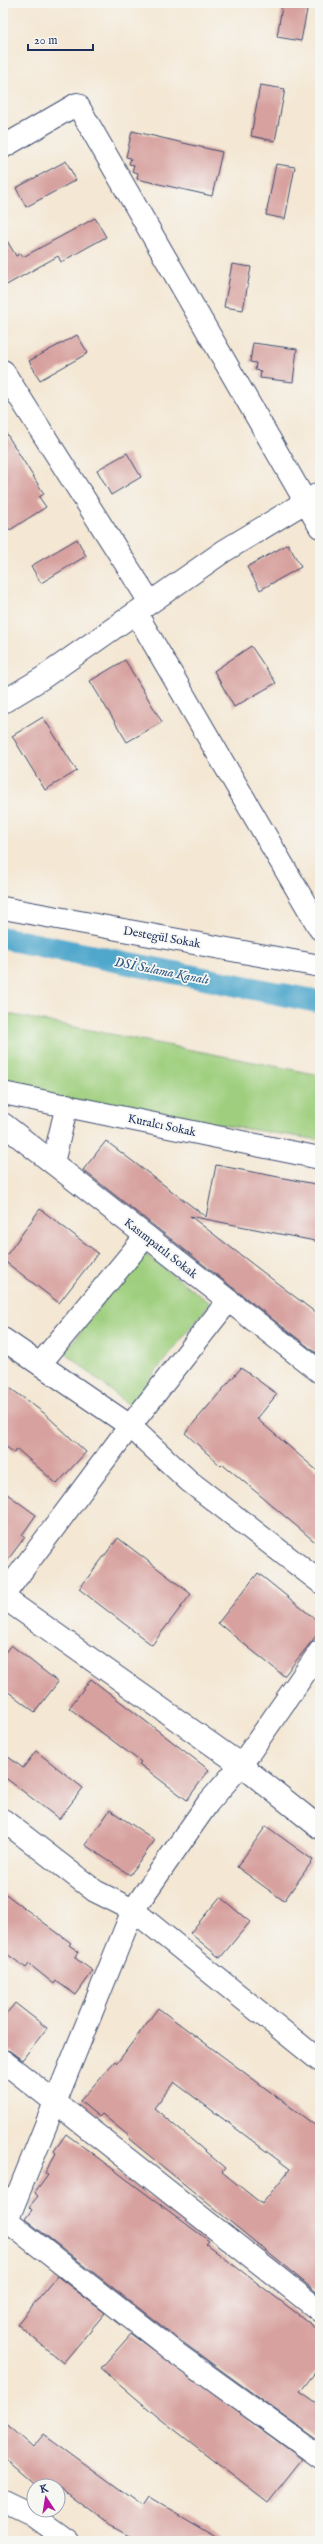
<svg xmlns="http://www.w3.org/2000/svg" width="323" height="2544" font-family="'IM FELL English',serif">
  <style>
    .green { fill: #9fcf7e; stroke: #5d7f6e }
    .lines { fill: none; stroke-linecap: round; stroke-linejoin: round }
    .canal { stroke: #4fa7cc; stroke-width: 23 }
    .building { fill: #d7a19f; fill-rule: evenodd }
    .minor-casing { stroke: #3c4b70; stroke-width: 24 }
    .minor { stroke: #fff; stroke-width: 22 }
    .labels { text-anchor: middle; stroke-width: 3.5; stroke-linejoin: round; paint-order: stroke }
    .street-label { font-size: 12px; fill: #1b2f5e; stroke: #f6f6f2 }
    .water-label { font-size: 13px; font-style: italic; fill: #2d5984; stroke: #f6f6f2 }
  </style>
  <rect width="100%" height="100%" fill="#f6f6f2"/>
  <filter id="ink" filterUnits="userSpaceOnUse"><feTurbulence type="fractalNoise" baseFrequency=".025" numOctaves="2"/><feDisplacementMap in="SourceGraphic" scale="8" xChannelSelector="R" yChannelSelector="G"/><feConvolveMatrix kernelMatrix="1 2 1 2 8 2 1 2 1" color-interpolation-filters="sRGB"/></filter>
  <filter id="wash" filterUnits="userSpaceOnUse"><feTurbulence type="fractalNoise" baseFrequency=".012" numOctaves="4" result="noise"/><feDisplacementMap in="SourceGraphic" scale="16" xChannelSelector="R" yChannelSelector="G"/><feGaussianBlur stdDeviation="0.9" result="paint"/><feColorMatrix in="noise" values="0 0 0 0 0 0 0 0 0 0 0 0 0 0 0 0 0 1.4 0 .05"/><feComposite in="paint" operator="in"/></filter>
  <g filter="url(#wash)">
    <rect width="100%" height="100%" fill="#f4e7d3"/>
    <!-- green -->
    <g class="green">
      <path d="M3 1013 320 1075V1140L130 1111 3 1088Z"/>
      <path d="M141 1251 210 1303 129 1405 65 1353Z"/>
    </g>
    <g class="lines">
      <!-- canal -->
      <path class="canal" d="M3 938 320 1002"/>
    </g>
    <g id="blocks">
      <!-- building -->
      <g class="building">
        <path d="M282 6 307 10 301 41 277 37Z"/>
        <path d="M260 85 285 89 275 141 251 136Z"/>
        <path d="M132 131 222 152 212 196 137 179 138 173 132 171 134 165 129 164 131 158 126 157Z"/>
        <path d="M66 161 76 180 26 207 16 188Z"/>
        <path d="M276 164 295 167 285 219 266 215Z"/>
        <path d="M95 218 106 237 61 262 58 256 3 287V234L16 256 21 253 23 257Z"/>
        <path d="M232 264 251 267 243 310 224 307Z"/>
        <path d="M77 335 88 353 40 380 29 361Z"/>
        <path d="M253 343 297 349 293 382 260 378 261 371 255 370 256 363 250 362Z"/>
        <path d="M3 428 44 494 39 497 46 507 10 530 3 519Z"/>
        <path d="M127 453 141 477 111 495 97 470Z"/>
        <path d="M77 539 86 556 41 583 31 566Z"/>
        <path d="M288 544 301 567 260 590 247 567Z"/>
        <path d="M251 646 276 683 234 707 214 671Z"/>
        <path d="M125 660 162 722 127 742 90 681Z"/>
        <path d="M43 717 77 771 45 790 12 736Z"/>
        <path d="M106 1141 206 1217 216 1165 320 1185V1242L190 1216 320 1316V1347L316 1353 83 1170Z"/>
        <path d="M40 1209 98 1253 59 1303 3 1260Z"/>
        <path d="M241 1368 277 1394 257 1419 320 1473V1546L223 1464 221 1466 185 1433Z"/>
        <path d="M3 1383 44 1413 86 1452 57 1484 17 1449 14 1453 3 1444Z"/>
        <path d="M3 1491 36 1515 22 1535 25 1537 3 1566Z"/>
        <path d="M118 1538 191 1594 152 1645 79 1589Z"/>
        <path d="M258 1573 320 1623V1631L284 1676 218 1623Z"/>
        <path d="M11 1645 58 1682 35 1712 3 1688V1655Z"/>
        <path d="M91 1679 209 1770 187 1800 139 1764 141 1762 69 1708Z"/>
        <path d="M36 1751 83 1788 59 1819 3 1776V1753L23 1768Z"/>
        <path d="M110 1810 155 1840 130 1875 85 1845Z"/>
        <path d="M266 1826 313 1860 284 1901 237 1867Z"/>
        <path d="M3 1892 71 1943 69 1945 79 1952 75 1958 93 1971 76 1995 56 1981 54 1984 29 1964 26 1968 3 1951Z"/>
        <path d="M220 1897 250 1922 220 1958 190 1933Z"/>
        <path d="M15 2003 47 2028 22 2060 10 2051 3 2049V2018Z"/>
        <path d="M158 2008 320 2129V2295L129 2139 130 2137 102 2114 99 2117 80 2101 115 2061 117 2063ZM174 2082 290 2169 262 2204 222 2172 225 2168 154 2108Z"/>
        <path d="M66 2134 209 2241 206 2244 320 2331V2366L300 2392 320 2406V2436L317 2440 181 2341 25 2219 32 2210 29 2207 38 2196 35 2193 48 2175 45 2173 56 2153 54 2151Z"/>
        <path d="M57 2276 105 2313 63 2363 17 2324Z"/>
        <path d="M131 2334 302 2459 268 2502 158 2417 101 2368Z"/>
        <path d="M3 2421 33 2447 44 2434 143 2506 149 2497 224 2541H139L110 2525 58 2486H38L3 2456Z"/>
      </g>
    </g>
  </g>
  <g filter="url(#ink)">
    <use href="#blocks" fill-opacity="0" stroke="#3c4b70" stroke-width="1"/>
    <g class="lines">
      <defs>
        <g id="minor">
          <path d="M3 147 77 104 320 527"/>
          <path d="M3 371 150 602"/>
          <path d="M136 613 320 929"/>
          <path d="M3 702 41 679 224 551 320 493"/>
          <path d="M3 908 320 966"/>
          <path d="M3 1093 320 1158"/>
          <path d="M3 1124 320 1372"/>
          <path d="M53 1163 67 1105"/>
          <path d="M3 1339 130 1426 189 1481 320 1582"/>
          <path d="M40 1364 146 1236"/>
          <path d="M3 1596 130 1426 228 1301"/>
          <path d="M3 1597 241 1765 320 1828"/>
          <path d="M320 1651 241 1765 208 1803 133 1910 7 2221 173 2351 320 2457"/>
          <path d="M3 1820 95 1891 133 1910 320 2061"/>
          <path d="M3 2061 320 2311"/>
          <path d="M3 2501 32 2515 68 2541"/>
        </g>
      </defs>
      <!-- minor casing -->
      <use href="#minor" class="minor-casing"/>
      <!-- minor -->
      <use href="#minor" class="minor"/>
    </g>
  </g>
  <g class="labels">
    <!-- street labels -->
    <g class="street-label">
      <text transform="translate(162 937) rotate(10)" y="4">Destegül Sokak</text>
      <text transform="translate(162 1125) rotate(12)" y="4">Kuralcı Sokak</text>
      <text transform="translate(161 1248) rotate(38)" y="4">Kasımpatılı Sokak</text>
    </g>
    <!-- water labels -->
    <g class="water-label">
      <text transform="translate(162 970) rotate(11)" y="5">DSİ Sulama Kanalı</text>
    </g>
  </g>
  <!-- margin -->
  <rect width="323" height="2544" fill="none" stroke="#f6f6f2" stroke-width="16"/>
  <!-- north arrow -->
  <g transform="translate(46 2498) rotate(348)"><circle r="19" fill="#f6f6f2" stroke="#9ea6b7"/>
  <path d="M0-3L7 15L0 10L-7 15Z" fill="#b5179e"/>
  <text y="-6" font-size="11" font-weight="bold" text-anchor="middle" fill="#1b2f5e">K</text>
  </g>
  <!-- scale -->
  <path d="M28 44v6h65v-6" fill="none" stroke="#1b2f5e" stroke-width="2"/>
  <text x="34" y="44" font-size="12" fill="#1b2f5e" stroke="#f6f6f2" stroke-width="3" paint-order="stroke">20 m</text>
</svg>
